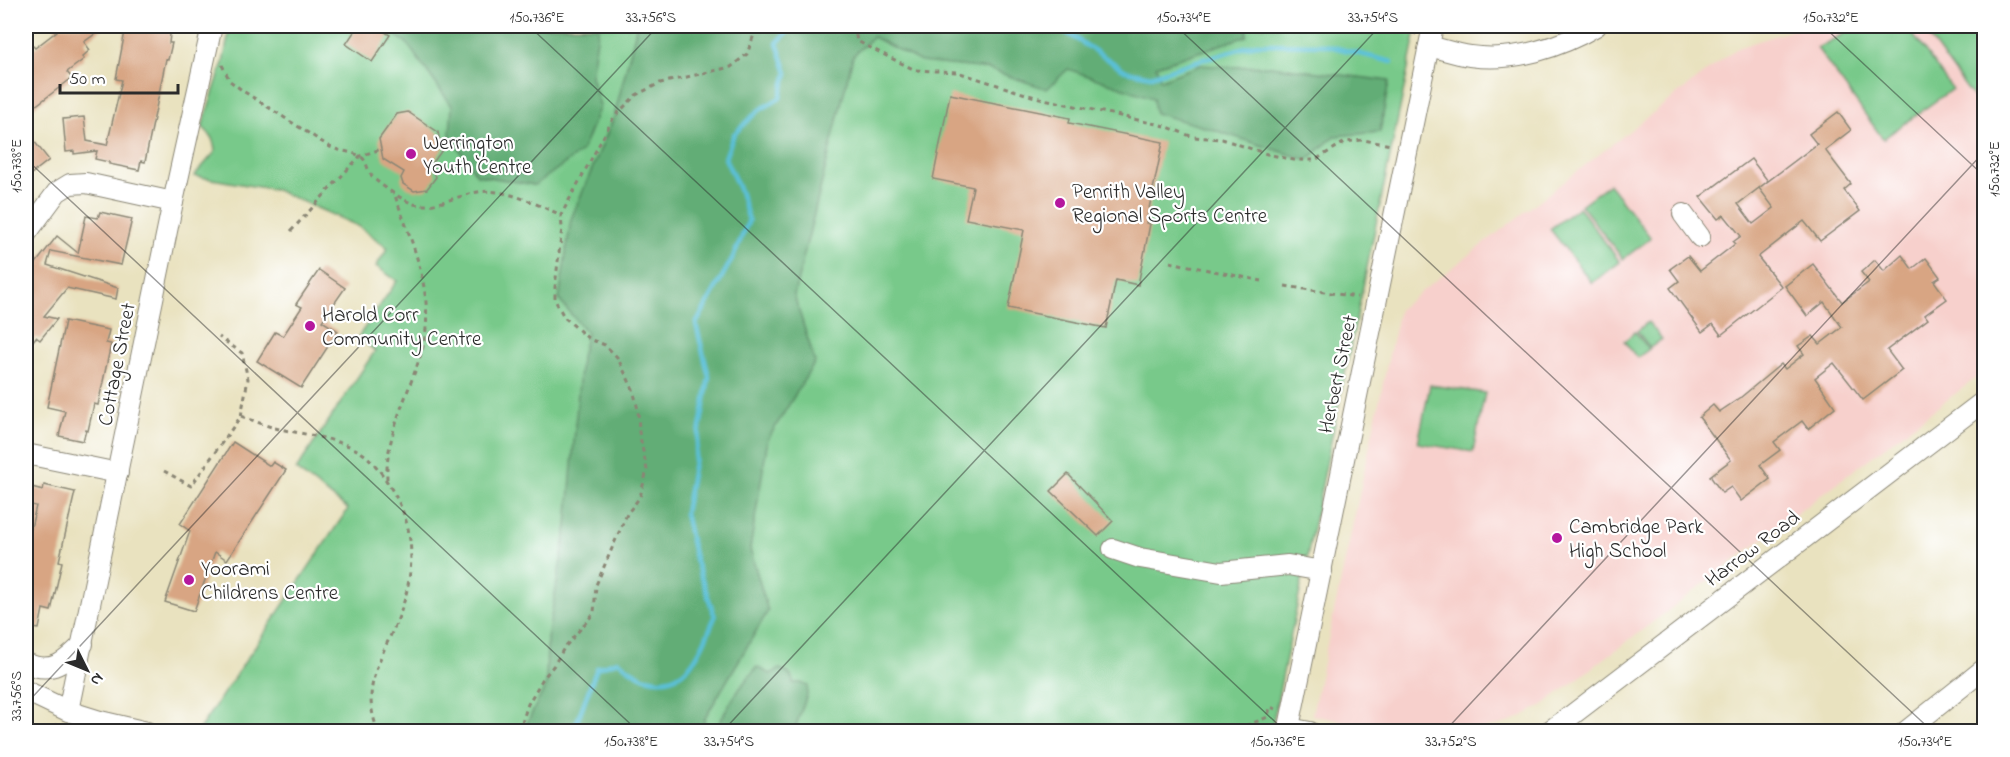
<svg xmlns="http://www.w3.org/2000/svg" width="2010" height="757" font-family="'Indie Flower',sans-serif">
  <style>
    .built { fill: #f7d0cc }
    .green { fill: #78c98a; stroke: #527a5a; stroke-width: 1.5 }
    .forest { fill: #62ad76; stroke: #466c50; stroke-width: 1.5 }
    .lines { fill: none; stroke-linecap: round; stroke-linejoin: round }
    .stream { stroke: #5ac0d8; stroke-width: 4.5 }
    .building { fill: #d8a583 }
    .minor-casing { stroke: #8a8675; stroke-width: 22 }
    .path { stroke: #8a8675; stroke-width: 3; stroke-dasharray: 4.5 4.5; stroke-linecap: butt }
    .minor { stroke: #fff; stroke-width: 20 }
    .ticks { fill: none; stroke: #2b2b2b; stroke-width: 1.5; stroke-opacity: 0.45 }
    .poi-dot { fill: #b5179e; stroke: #fff; stroke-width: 2 }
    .labels { text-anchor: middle; stroke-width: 4.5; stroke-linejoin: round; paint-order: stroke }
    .poi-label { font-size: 21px; fill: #2b2b2b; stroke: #fff; text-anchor: start }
    .street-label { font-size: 21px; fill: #2b2b2b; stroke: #fff }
    .neatline { fill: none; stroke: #2b2b2b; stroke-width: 2 }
    .ticks-label { font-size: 15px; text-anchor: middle; fill: #2b2b2b }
  </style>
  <rect width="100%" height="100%" fill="#fff"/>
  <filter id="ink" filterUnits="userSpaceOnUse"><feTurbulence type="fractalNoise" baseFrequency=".0167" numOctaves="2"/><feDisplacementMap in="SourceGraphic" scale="12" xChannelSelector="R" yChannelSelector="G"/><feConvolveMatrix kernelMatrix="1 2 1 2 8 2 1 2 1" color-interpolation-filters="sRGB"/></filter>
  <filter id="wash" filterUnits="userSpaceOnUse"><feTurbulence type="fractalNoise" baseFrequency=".008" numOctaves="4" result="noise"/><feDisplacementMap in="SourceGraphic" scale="24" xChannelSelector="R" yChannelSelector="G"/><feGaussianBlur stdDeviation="1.35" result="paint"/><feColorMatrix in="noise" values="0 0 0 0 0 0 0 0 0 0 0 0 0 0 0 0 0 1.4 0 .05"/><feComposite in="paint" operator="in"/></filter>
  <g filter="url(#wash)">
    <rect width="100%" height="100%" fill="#e9e2bf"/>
    <!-- built -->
    <path class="built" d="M1805 26H1984V372L1543 705 1511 722 1474 731 1395 732 1312 715 1399 309 1737 48Z"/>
    <!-- green -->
    <g class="green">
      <path d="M230 26H1417L1271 731H198L348 509 296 470 375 351 358 337 397 281 376 266 388 248 358 226 276 190 194 176 215 152C214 140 211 134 202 127L223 63Z"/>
      <path d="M1858 26H1907L1952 89 1883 139 1817 48Z"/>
      <path d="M1921 26H1984V112Z"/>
      <path d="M1609 184 1651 238 1623 259 1581 205Z"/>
      <path d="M1579 207 1620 262 1592 283 1550 229Z"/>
      <path d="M1648 322 1662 339 1650 348 1637 331Z"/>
      <path d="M1635 332 1649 349 1637 358 1624 341Z"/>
      <path d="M1430 385 1485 393 1473 452 1418 443Z"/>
    </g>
    <!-- forest -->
    <g class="forest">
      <path d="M380 26H599L591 76 600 106 582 151 535 185 477 175 450 136 452 106 406 42Z"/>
      <path d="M636 26H1247V36L1156 66 1161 80 1200 65 1229 67 1271 66 1389 81 1380 132 1335 136 1307 160 1211 129 1155 113 1153 98 1068 69 1047 89 988 69 921 62 873 37 853 56 794 295 815 362 768 439 750 549 768 611 705 718 702 731H523L546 685 547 639 567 526 581 357 587 333 559 300 571 219 614 117 635 34Z"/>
      <path d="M757 667 770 674 780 669C787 672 793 675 793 683H801L808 686 807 695 794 731H716C726 707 739 687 757 667Z"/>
    </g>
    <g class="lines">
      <!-- stream -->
      <g class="stream">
        <path d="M1062 26 1064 31 1126 71 1151 76 1197 61 1256 44 1325 45 1392 62"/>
        <path d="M573 732 597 668 618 661C626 666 637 676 646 678 689 691 702 646 715 617L695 559 685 513 709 377 696 324 733 257 749 220 740 191 725 158 734 134 758 111 780 98 787 73 777 43 793 26"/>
      </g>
    </g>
    <g id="blocks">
      <!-- building -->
      <g class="building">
        <path d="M54 26H106L84 42 90 50 82 57 84 59 67 72 72 78 26 113V52L33 46 35 48 57 31Z"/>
        <path d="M126 26H171L169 43H172L168 60 166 59 145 162 141 161 139 170 109 164V162L95 159 97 151 74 154V151L66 152 63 119 84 117 87 141 107 145 122 80 116 79Z"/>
        <path d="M358 26H376L390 35 372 62 346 44Z"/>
        <path d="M950 94 1070 118 1069 123 1163 142 1146 223 1150 224 1138 285 1116 280 1106 328 1008 308 1024 230 966 219 973 187 933 179Z"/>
        <path d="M408 112 438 132 440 142 445 146 432 164 436 177 427 189 414 191 403 184 401 178 404 172 383 159 379 139 397 114Z"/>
        <path d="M1838 112 1851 130 1825 150 1851 184 1844 190 1860 211 1820 241 1804 221 1758 257 1782 287 1721 335 1713 324 1702 332 1670 288 1679 281 1670 269 1688 256 1700 271 1735 244 1733 242 1741 236 1724 215 1718 219 1700 197 1751 159 1768 181 1738 204 1753 224 1774 208 1759 188 1817 144 1809 134Z"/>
        <path d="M26 131 49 160 26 178Z"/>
        <path d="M100 212 132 219 121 265 51 251 47 265 118 288 116 299 67 288 44 316 57 319 40 340 36 337 26 350V276L57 236 78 253 86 216 98 218Z"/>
        <path d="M1902 255 1912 269 1926 258 1940 277 1934 281 1947 299 1925 315 1928 319 1887 350 1902 370 1863 400 1834 363 1815 378 1835 407 1808 429 1802 421 1774 442 1780 450 1760 465 1770 479 1741 501 1731 487 1722 493 1710 476 1731 460 1699 417 1713 405 1719 412 1740 398 1781 364 1785 369 1804 354 1798 346 1813 336 1820 344 1842 327 1824 302 1807 316 1785 286 1813 264 1842 302 1869 282 1861 272 1875 260 1884 271Z"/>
        <path d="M319 270 345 288 322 321 338 331 301 388 257 361 275 332 283 336 302 307 296 304Z"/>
        <path d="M65 321 109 330 106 343 111 344 98 405 94 404 88 431 86 430 83 441 59 436 65 411 47 407Z"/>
        <path d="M233 442 270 466 273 462 286 470 227 560 215 552 194 611 165 602 190 531 180 524Z"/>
        <path d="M1068 474 1113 521 1098 536 1051 491Z"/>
        <path d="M44 485 75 492 59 561 62 562 51 611 43 609 39 629 26 627V544L27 545 36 506 26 504V499L28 486 43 490Z"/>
      </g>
    </g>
  </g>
  <g filter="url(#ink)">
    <use href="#blocks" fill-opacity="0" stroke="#8a8675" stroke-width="1.5"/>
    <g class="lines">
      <defs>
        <g id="minor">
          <path d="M1429 46C1442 49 1456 54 1470 56 1514 62 1559 48 1596 26"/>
          <path d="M1683 214 1700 237"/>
          <path d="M26 234 57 192 70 184 86 183 173 202"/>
          <path d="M26 454 118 473"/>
          <path d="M1113 549 1140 558 1221 572 1288 565 1322 571"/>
          <path d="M26 663C52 675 65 662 83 644"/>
          <path d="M26 691 68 711 100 721 147 732"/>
          <path d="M68 711 173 202 212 26"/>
          <path d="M1289 728 1310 732"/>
          <path d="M1288 732 1433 26"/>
          <path d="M1548 732 1568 718 1984 401"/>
          <path d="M1905 732 1984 669"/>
        </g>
      </defs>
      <!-- minor casing -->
      <use href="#minor" class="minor-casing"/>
      <!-- path -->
      <g class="path">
        <path d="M854 26 857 41 915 70 957 72 1035 97 1165 126 1193 137 1222 139 1267 154 1294 160H1315L1345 142 1363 140 1391 145"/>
        <path d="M1389 26 1416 34"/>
        <path d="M222 65 230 81 243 91 330 147C340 152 353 151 361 157 367 160 367 171 372 176 379 185 404 201 414 204 434 209 458 195 478 192 506 188 536 204 561 215"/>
        <path d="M291 231 360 156 381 149"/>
        <path d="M1170 262 1262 281"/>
        <path d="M1285 286 1357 297"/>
        <path d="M241 416C252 420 264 425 275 428 301 434 346 439 366 456 379 467 388 483 396 497 416 533 414 573 401 611 386 652 357 686 379 732"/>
        <path d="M164 471 191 486 241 416 248 379 242 353 219 337"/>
        <path d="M387 479C385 434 410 392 422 350 437 297 412 243 394 193"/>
        <path d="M51 732 57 724"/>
        <path d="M519 732 528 704 542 680 554 665 564 648 594 613 596 585 627 514 640 497 647 470 639 432 638 410 633 389 617 357 605 345 589 339 564 317 555 300V287L562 228 561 215 614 117 636 95 660 83 731 67 747 54 757 26"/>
        <path d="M1240 732 1243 727 1268 717 1270 707 1276 709"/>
      </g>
      <!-- minor -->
      <use href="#minor" class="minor"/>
    </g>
  </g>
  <!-- ticks -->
  <path class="ticks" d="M529 26 1286 732M1176 26 1933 732M1823 26 1984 176M26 159 639 732M26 704 658 26M722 732 1380 26M1444 732 1984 152"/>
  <!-- markers -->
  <g class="poi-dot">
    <circle cx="411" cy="154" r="6"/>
    <circle cx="1060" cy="203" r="6"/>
    <circle cx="310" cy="326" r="6"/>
    <circle cx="1557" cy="538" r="6"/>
    <circle cx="189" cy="580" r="6"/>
  </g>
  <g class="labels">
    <!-- poi labels -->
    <g class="poi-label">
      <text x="423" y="149">Werrington<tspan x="423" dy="24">Youth Centre</tspan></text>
      <text x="1072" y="198">Penrith Valley<tspan x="1072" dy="24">Regional Sports Centre</tspan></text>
      <text x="322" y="321">Harold Corr<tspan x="322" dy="24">Community Centre</tspan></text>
      <text x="1569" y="533">Cambridge Park<tspan x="1569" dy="24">High School</tspan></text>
      <text x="201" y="575">Yoorami<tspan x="201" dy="24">Childrens Centre</tspan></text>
    </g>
    <!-- street labels -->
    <g class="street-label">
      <text transform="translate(116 364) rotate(-79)" y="7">Cottage Street</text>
      <text transform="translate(1337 374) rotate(-78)" y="7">Herbert Street</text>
      <text transform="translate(1752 548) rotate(-37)" y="7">Harrow Road</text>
    </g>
  </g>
  <!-- margin -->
  <rect width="2010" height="757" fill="none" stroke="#fff" stroke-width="66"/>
  <!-- north arrow -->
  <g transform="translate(87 670) rotate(133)" stroke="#ffffff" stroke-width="4.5" paint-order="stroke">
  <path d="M0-4.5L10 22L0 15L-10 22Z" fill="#2b2b2b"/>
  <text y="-9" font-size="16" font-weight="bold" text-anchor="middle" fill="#2b2b2b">N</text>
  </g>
  <!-- scale -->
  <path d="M60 84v9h118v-9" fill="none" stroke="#2b2b2b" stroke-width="3"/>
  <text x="69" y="84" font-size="18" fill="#2b2b2b" stroke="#ffffff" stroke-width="4.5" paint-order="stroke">50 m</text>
  <rect x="33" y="33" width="1944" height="691" class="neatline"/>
  <g class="ticks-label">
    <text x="537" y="22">150.736°E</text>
    <text x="651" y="22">33.756°S</text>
    <text x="1184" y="22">150.734°E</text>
    <text x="1373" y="22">33.754°S</text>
    <text x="1831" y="22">150.732°E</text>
    <text transform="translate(16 166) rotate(-90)" y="5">150.738°E</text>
    <text transform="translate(1994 169) rotate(-90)" y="5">150.732°E</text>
    <text transform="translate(16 696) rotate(-90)" y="5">33.756°S</text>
    <text x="631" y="746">150.738°E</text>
    <text x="729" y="746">33.754°S</text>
    <text x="1278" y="746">150.736°E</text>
    <text x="1451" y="746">33.752°S</text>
    <text x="1925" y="746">150.734°E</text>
  </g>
</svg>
